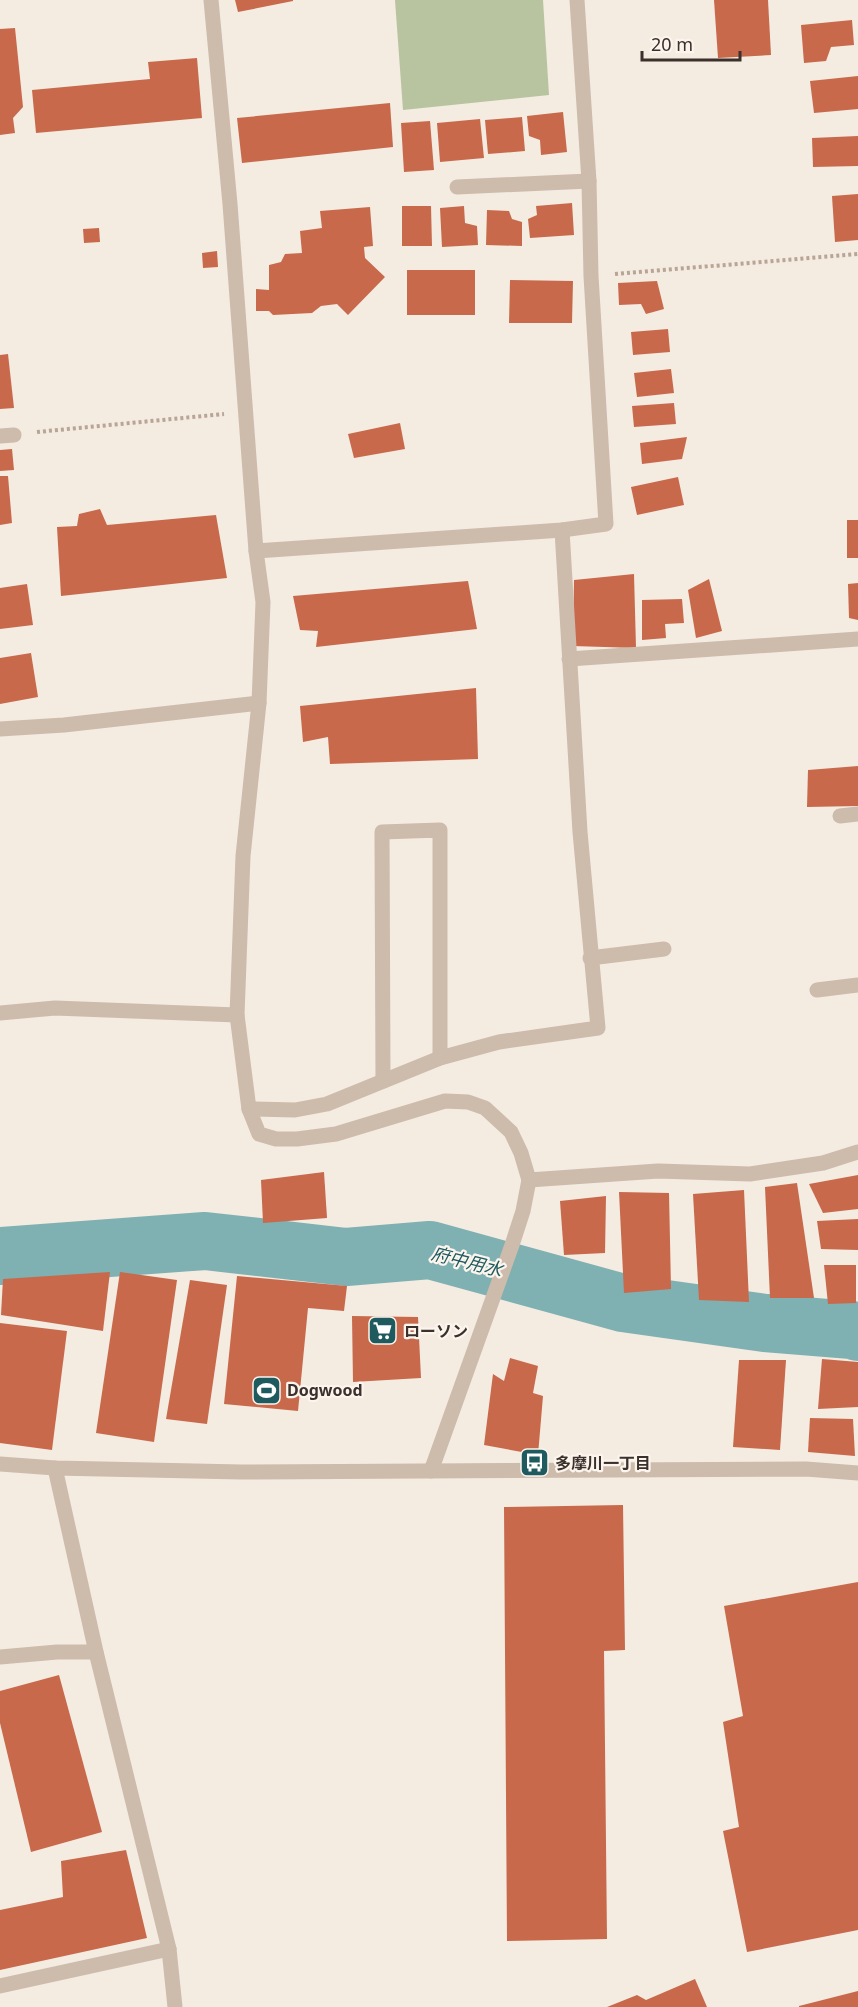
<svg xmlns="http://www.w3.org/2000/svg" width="858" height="2007" font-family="'Noto Sans','Noto Sans JP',sans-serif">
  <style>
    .green { fill: #b8c4a0 }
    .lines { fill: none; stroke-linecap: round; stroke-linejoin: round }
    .river { stroke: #7fb0b2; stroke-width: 58 }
    .building { fill: #c8694b }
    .path { stroke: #b9a596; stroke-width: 4; stroke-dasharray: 3 3; stroke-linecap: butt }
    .service { stroke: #cdbbac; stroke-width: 15 }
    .minor { stroke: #cdbbac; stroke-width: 15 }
    .tertiary { stroke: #cdbbac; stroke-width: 15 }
    .labels { text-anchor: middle; stroke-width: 4.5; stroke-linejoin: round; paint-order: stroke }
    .poi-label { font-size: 16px; font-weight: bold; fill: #3b302b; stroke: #fbf5ee; text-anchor: start }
    .water-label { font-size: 18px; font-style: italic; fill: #1f5a5e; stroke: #fbf5ee }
  </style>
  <rect width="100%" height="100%" fill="#f4ebe1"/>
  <!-- green -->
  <path class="green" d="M395 0H543L549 95 403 110Z"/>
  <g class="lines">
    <!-- river -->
    <path class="river" d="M0 1256 205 1241 346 1257 430 1250 623 1303 765 1323 852 1330 858 1332"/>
  </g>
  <!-- building -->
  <g class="building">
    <path d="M235 0H293V1L238 12Z"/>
    <path d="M714 0H768L771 55 718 58Z"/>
    <path d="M852 20 854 45 831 47 826 61 804 63 801 25Z"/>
    <path d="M15 28 23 107 13 118 15 133 0 135V29Z"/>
    <path d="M197 58 202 118 36 133 32 90 150 79 148 62Z"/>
    <path d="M858 76V109L814 113 810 81Z"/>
    <path d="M390 103 393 147 242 163 237 118Z"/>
    <path d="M563 112 567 152 541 155 540 140 529 136 527 116Z"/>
    <path d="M522 117 525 151 488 154 485 120Z"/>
    <path d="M480 119 484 158 440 162 437 123Z"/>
    <path d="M430 121 434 170 404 172 401 123Z"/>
    <path d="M858 136V166L813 167 812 138Z"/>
    <path d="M858 194V240L835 242 832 196Z"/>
    <path d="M572 203 574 235 530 238 528 219 537 215 536 206Z"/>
    <path d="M402 206H431L432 246H402Z"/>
    <path d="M464 206 465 223 477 226 478 245 442 247 440 208Z"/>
    <path d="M370 207 373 246 364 247 365 258 385 277 348 315 337 304 321 306 312 313 273 315 269 311H256V289L269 290V265L281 262 285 254 302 253 300 231 322 228 320 211Z"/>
    <path d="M487 210 509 211 512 219 522 222V246L486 245Z"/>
    <path d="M99 228 100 242 84 243 83 229Z"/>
    <path d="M217 251 218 267 203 268 202 253Z"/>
    <rect x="407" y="270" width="68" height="45"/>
    <path d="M510 280 573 281 572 323H509Z"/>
    <path d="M657 281 664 309 646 314 641 304 619 305 618 283Z"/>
    <path d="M668 329 670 352 633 355 631 332Z"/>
    <path d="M8 354 14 408 0 409V355Z"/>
    <path d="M671 369 674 393 637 397 634 373Z"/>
    <path d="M674 403 676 424 634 427 632 406Z"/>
    <path d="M400 423 405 449 354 458 348 434Z"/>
    <path d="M687 437 682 459 642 464 640 443Z"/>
    <path d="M12 449 14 470 0 471V450Z"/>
    <path d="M0 476H8L12 523 0 525Z"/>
    <path d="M678 477 684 505 637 515 631 487Z"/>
    <path d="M100 509 107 525 216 515 227 578 61 596 57 527 77 526 79 514Z"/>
    <rect x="847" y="520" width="11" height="38"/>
    <path d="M634 574 636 648 573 646 574 580Z"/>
    <path d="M709 579 722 631 696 638 688 590Z"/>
    <path d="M468 581 477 629 316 647 318 631 300 630 293 596Z"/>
    <path d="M858 583V620L849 618 848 584Z"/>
    <path d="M27 584 33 625 0 629V588Z"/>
    <path d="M682 599 684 623 665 624 666 638 642 640V600Z"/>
    <path d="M31 653 38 697 0 704V658Z"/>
    <path d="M476 688 478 759 330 764 328 737 303 742 300 706Z"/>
    <path d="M858 766V806L807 807 808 770Z"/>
    <path d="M324 1172 327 1218 263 1223 261 1180Z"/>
    <path d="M858 1175V1209L823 1213 809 1184Z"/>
    <path d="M797 1183 814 1298H770L765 1187Z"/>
    <path d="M744 1190 749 1302 699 1300 693 1194Z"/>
    <path d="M619 1192 669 1193 671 1289 624 1293Z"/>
    <path d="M606 1196 605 1253 564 1255 560 1201Z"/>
    <path d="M858 1219V1250L821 1249 817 1221Z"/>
    <path d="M824 1265H856V1303L828 1304Z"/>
    <path d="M110 1272 103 1331 1 1315 3 1279Z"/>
    <path d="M120 1272 177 1280 154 1442 96 1433Z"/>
    <path d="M237 1276 347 1286 344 1311 308 1308 298 1411 224 1404Z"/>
    <path d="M190 1280 227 1285 207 1424 166 1419Z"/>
    <path d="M352 1316 418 1317 421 1378 353 1382Z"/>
    <path d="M0 1323 67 1331 52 1450 0 1443Z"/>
    <path d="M510 1358 538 1366 533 1393 543 1396 538 1455 484 1445 493 1374 504 1381Z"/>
    <path d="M822 1359 858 1362V1407L818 1409Z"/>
    <path d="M739 1360H786L780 1450 733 1447Z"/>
    <path d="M810 1418 853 1419 855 1456 808 1452Z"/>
    <path d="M623 1505 625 1650 604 1651 607 1939 507 1941 504 1507Z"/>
    <path d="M858 1582V1930L747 1952 723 1831 739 1827 723 1722 743 1716 724 1606Z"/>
    <path d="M59 1675 102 1832 31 1852 0 1723V1691Z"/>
    <path d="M126 1850 147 1938 0 1970V1910L63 1897 61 1861Z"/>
    <path d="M695 1979 707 2007H607L637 1995 646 2000Z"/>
    <path d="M858 1991V2007H799V2006Z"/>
  </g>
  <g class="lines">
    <!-- path -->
    <g class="path">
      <path d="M615 274 858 254"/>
      <path d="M37 432 224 414"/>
    </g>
    <!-- service -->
    <g class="service">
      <path d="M457 187 589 181"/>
      <path d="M0 436 14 435"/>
      <path d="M569 659 858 639"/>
      <path d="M840 816 858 814"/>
      <path d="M590 958 664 949"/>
      <path d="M817 990 858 985"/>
      <path d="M383 1081 382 832 440 830V1058"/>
      <path d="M249 1109 295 1110 327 1104 440 1058 499 1042 598 1028 580 832 562 530"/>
    </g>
    <!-- minor -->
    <g class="minor">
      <path d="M211 0 230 204 256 551 263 602 259 703 243 856 237 1015 249 1109 259 1134 276 1139H297L336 1134 445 1101 468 1102 485 1108 511 1132 521 1153 529 1180 523 1211 512 1245 431 1471"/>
      <path d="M256 551 562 530 606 524 591 276 589 181 577 0"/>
      <path d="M0 729 64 725 259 703"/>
      <path d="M0 1013 55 1008 237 1015"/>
      <path d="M529 1180 658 1171 750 1174 823 1163 858 1152"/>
      <path d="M55 1468 96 1652 169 1949 175 2007"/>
      <path d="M0 1657 57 1652H96"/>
      <path d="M0 1986 169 1949"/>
    </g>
    <!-- tertiary -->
    <path class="tertiary" d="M0 1464 55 1468 241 1472 806 1469 858 1473"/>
  </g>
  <!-- icons -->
  <defs>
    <symbol id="supermarket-square" viewBox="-11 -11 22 22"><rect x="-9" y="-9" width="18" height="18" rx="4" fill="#1f5a5e" stroke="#fbf5ee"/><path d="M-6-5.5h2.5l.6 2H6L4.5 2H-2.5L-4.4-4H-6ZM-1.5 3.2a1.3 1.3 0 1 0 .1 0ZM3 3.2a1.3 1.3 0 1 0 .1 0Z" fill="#fff"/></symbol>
    <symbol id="stadium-square" viewBox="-11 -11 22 22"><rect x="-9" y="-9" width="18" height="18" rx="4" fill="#1f5a5e" stroke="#fbf5ee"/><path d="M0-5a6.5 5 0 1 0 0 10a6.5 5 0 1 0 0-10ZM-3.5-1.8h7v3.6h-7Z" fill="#fff"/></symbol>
    <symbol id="bus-square" viewBox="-11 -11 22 22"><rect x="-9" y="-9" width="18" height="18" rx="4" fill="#1f5a5e" stroke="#fbf5ee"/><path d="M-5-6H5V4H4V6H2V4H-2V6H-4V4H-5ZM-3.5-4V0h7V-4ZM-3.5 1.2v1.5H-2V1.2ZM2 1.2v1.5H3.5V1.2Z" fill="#fff"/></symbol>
  </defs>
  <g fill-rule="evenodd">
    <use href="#supermarket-square" x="366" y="1314" width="33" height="33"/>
    <use href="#stadium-square" x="250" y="1374" width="33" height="33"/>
    <use href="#bus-square" x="518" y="1446" width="33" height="33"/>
  </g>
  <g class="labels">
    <!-- poi labels -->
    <g class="poi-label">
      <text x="404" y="1337">ローソン</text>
      <text x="287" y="1396">Dogwood</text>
      <text x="555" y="1469">多摩川一丁目</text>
    </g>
    <!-- water labels -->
    <g class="water-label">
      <text transform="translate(467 1262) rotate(14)" y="6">府中用水</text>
    </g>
  </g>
  <!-- scale -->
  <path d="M642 51v9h98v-9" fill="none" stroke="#3b302b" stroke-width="3"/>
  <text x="651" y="51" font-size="18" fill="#3b302b" stroke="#fbf5ee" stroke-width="4.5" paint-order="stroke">20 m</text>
</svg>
